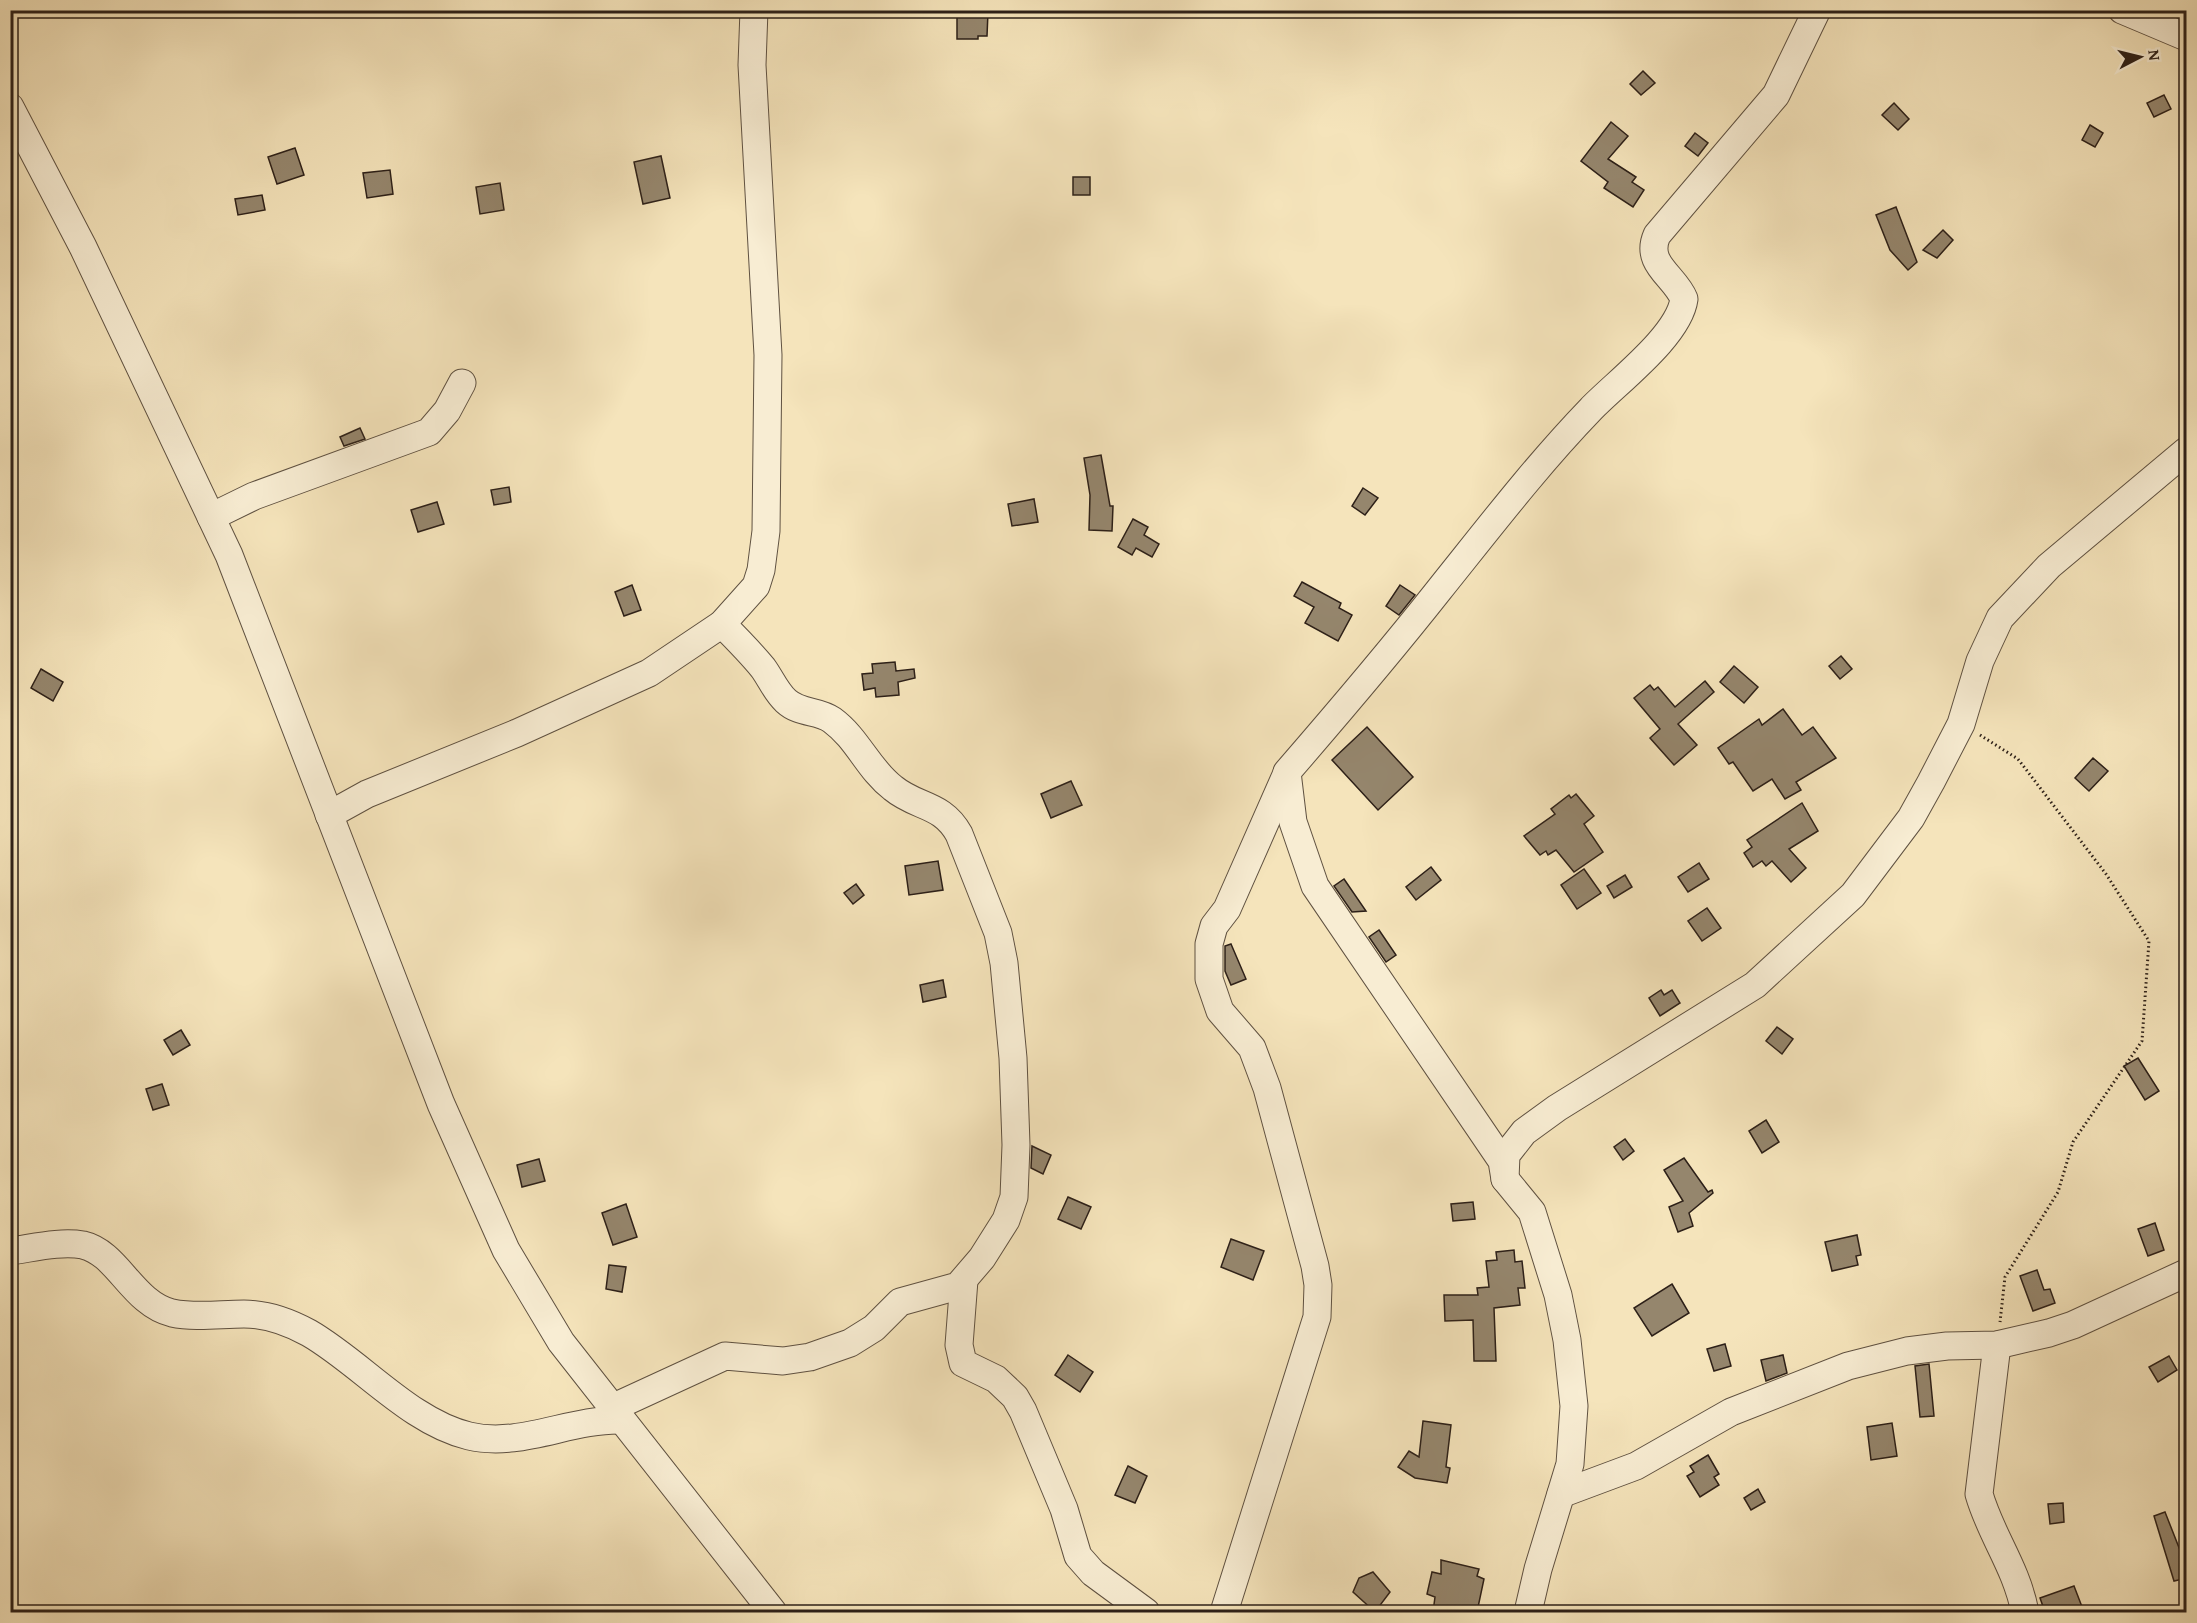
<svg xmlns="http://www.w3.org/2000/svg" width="2197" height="1623" font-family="'Gentium Book Plus',serif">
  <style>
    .building { fill: #95866d; stroke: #2d2018; stroke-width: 1.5 }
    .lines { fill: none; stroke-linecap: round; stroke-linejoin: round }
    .minor-casing { stroke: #5f5141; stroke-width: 29 }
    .path { stroke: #2d2018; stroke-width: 3; stroke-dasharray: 1.5 3; stroke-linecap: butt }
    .minor { stroke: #f8edd3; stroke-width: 27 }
  </style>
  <rect width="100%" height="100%" fill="#f5e4bb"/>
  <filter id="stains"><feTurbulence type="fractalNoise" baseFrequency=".00333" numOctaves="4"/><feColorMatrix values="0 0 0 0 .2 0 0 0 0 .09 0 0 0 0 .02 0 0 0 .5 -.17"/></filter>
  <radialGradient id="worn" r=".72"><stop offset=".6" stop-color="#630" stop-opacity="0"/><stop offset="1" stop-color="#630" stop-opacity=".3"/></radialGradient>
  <!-- building -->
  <g class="building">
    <path d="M957 10 988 12 987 36H978V39H957Z"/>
    <path d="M1643 71 1655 83 1641 95 1630 84Z"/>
    <path d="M2164 95 2171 109 2154 117 2147 103Z"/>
    <path d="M1894 103 1909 119 1898 130 1882 115Z"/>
    <path d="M1611 122 1628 136 1608 159 1636 177 1632 182 1644 190 1633 207 1604 188 1608 182 1581 161Z"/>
    <path d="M2090 125 2103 133 2095 147 2082 140Z"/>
    <path d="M1695 133 1708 143 1698 156 1685 146Z"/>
    <path d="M295 148 304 175 277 184 268 157Z"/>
    <path d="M661 156 670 198 643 204 634 162Z"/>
    <path d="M390 170 393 194 367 198 363 173Z"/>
    <rect x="1073" y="177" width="17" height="18"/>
    <path d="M500 183 504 210 480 214 476 187Z"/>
    <path d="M262 195 265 210 238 215 235 199Z"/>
    <path d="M1896 207 1917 262 1908 270 1890 250 1876 215Z"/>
    <path d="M1943 230 1953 240 1937 258 1923 250Z"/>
    <path d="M360 428 365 439 344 446 340 437Z"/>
    <path d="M1101 455 1110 506H1113L1112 531 1089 530 1090 495 1084 458Z"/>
    <path d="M509 487 511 502 494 505 491 490Z"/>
    <path d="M1363 488 1378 498 1365 515 1352 506Z"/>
    <path d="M1034 499 1038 522 1012 526 1008 504Z"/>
    <path d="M437 502 444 524 418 532 411 510Z"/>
    <path d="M1133 519 1148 527 1144 535 1159 544 1152 557 1136 548 1132 555 1118 547Z"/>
    <path d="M1302 582 1341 603 1339 608 1352 615 1338 641 1305 623 1314 607 1294 596Z"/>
    <path d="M632 585 641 610 624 616 615 592Z"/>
    <path d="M1400 585 1415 595 1399 615 1386 606Z"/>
    <path d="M1841 656 1852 669 1840 679 1829 666Z"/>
    <path d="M895 662 896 671 914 669 915 678 898 682 899 695 876 697 875 688 864 690 862 674 873 673 872 664Z"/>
    <path d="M1734 666 1758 687 1744 703 1720 682Z"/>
    <path d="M41 669 63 682 53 701 31 688Z"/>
    <path d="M1705 681 1714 692 1678 724 1697 745 1674 765 1650 738 1660 729 1634 698 1650 685 1654 690 1658 687 1675 707Z"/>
    <path d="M1783 709 1802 735 1813 727 1836 758 1796 782 1801 790 1785 799 1772 779 1753 791 1733 762 1729 764 1718 748 1759 719 1762 725Z"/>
    <path d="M1367 727 1413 777 1378 810 1332 760Z"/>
    <path d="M2093 758 2108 771 2089 791 2075 778Z"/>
    <path d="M1071 781 1082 805 1051 818 1041 794Z"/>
    <path d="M1576 794 1594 816 1584 824 1603 852 1574 872 1556 850 1548 855 1546 851 1540 855 1524 836 1555 814 1551 809 1569 795 1571 798Z"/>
    <path d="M1802 803 1818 831 1789 849 1806 868 1791 882 1772 861 1766 866 1762 861 1753 867 1744 853 1752 847 1747 840Z"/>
    <path d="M938 861 943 890 909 895 905 866Z"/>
    <path d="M1699 863 1709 879 1688 892 1678 877Z"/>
    <path d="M1431 867 1441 880 1416 900 1406 887Z"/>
    <path d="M1584 869 1601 893 1577 909 1561 885Z"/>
    <path d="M1625 875 1632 887 1614 898 1607 886Z"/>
    <path d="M1344 879 1366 911 1352 912 1334 886Z"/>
    <path d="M856 884 864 895 853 904 844 893Z"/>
    <path d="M1707 908 1721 928 1702 941 1688 921Z"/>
    <path d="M1379 930 1396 955 1386 962 1369 937Z"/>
    <path d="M1231 944 1246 979 1231 985 1225 971V946Z"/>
    <path d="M943 980 946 997 923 1002 920 985Z"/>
    <path d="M1661 990 1664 995 1672 990 1680 1003 1660 1016 1649 998Z"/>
    <path d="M1777 1027 1793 1039 1782 1054 1766 1041Z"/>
    <path d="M181 1030 190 1045 173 1055 164 1040Z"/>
    <path d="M2138 1058 2159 1091 2145 1100 2124 1066Z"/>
    <path d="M162 1084 169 1105 153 1110 146 1089Z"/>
    <path d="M1766 1120 1779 1142 1762 1153 1749 1131Z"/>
    <path d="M1625 1139 1634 1151 1623 1160 1614 1147Z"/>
    <path d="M1032 1146 1051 1155 1043 1174 1031 1168Z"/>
    <path d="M1684 1158 1708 1192 1712 1190 1713 1193 1689 1213 1693 1226 1678 1232 1669 1207 1683 1201 1664 1170Z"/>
    <path d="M539 1159 545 1181 522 1187 517 1165Z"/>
    <path d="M1068 1197 1091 1207 1081 1229 1058 1219Z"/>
    <path d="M1473 1202 1475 1219 1453 1221 1451 1204Z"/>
    <path d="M626 1204 637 1237 613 1245 602 1213Z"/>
    <path d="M2155 1223 2164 1250 2148 1256 2138 1229Z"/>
    <path d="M1857 1235 1861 1255 1856 1256 1858 1265 1832 1271 1825 1242Z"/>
    <path d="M1231 1239 1264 1251 1253 1280 1221 1267Z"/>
    <path d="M1514 1250 1515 1262 1522 1261 1525 1288H1518L1520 1305 1494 1308 1496 1361H1474L1473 1320 1445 1321 1444 1295H1478L1477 1288 1489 1287 1486 1261 1497 1260 1496 1252Z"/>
    <path d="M609 1265 626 1267 622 1292 606 1289Z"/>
    <path d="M2037 1270 2044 1290 2050 1289 2055 1303 2033 1311 2020 1276Z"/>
    <path d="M1672 1284 1689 1313 1652 1336 1634 1308Z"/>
    <path d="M1725 1344 1731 1366 1714 1371 1707 1349Z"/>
    <path d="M1068 1355 1093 1372 1080 1392 1055 1375Z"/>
    <path d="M1783 1355 1787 1373 1766 1381 1761 1360Z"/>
    <path d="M2169 1356 2177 1370 2158 1382 2149 1367Z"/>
    <path d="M1929 1364 1934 1416 1920 1417 1915 1366Z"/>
    <path d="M1423 1421 1451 1425 1446 1467 1450 1468 1447 1483 1415 1478 1398 1467 1409 1451 1419 1457Z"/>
    <path d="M1892 1423 1897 1456 1871 1460 1867 1427Z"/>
    <path d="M1708 1455 1719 1474 1714 1477 1719 1485 1700 1497 1687 1476 1694 1472 1690 1466Z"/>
    <path d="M1128 1466 1147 1476 1135 1503 1115 1495Z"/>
    <path d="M1758 1489 1765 1502 1751 1510 1744 1498Z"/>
    <path d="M2063 1503 2064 1522 2050 1524 2048 1504Z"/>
    <path d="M2165 1512 2187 1568V1578L2174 1581 2154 1516Z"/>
    <path d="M1441 1560 1479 1569 1477 1576 1484 1579 1477 1612H1433L1435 1597 1427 1594 1432 1572 1441 1574Z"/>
    <path d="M1373 1572 1390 1592 1375 1612 1353 1592 1359 1578Z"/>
    <path d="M2074 1586 2084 1612H2045L2040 1598Z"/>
  </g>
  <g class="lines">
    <defs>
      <g id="minor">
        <path d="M2122 10 2186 37"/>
        <path d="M10 107 83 247 229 555 441 1104 506 1250 561 1342 773 1612"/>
        <path d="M211 517 254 496 429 432 447 411 462 383"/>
        <path d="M329 815 367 794 517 733 649 673 722 624 756 586 761 570 766 531 768 355 752 65 754 10"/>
        <path d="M1505 1179 1506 1155 1524 1132 1557 1108 1755 985 1853 895 1911 818 1931 782 1961 724 1980 661 2000 618 2049 566 2186 451"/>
        <path d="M10 1251C33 1248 60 1241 83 1245 118 1253 132 1303 172 1313 196 1318 220 1314 244 1314 267 1314 289 1322 309 1333 361 1363 410 1422 469 1436 521 1448 569 1419 621 1420"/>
        <path d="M964 1280 959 1345 963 1363 996 1379 1015 1397 1023 1411 1064 1509 1078 1556 1093 1573 1146 1612"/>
        <path d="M1997 1345 1979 1494C1991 1536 2016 1566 2025 1612"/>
        <path d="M612 1408 725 1356 783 1361 810 1357 850 1343 874 1328 900 1302 958 1286 982 1258 1006 1220 1014 1197 1016 1145 1013 1058 1004 963 998 933 959 834C942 803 917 808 893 788 868 769 858 739 832 720 818 710 800 714 786 701 776 692 771 679 763 668 750 652 736 638 722 624"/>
        <path d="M1561 1494 1636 1466 1731 1412 1848 1366 1907 1351 1947 1346 1997 1345 2049 1333 2073 1325 2186 1273"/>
        <path d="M1224 1612 1317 1317 1318 1285 1315 1266 1267 1088 1252 1048 1220 1011 1209 979V944L1214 926 1227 909 1287 773"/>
        <path d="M1528 1612 1538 1569 1570 1464 1574 1406 1567 1340 1558 1295 1532 1212 1505 1179 1502 1161 1315 886 1293 822 1287 772C1339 712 1390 652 1439 590 1488 529 1536 466 1591 409 1617 382 1679 336 1684 299 1675 276 1644 264 1657 235L1776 95 1817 10"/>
      </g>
    </defs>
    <!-- minor casing -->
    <use href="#minor" class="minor-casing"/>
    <!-- path -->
    <path class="path" d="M1980 735 2018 759 2106 874 2149 941 2142 1041 2073 1142 2058 1192 2005 1277 2000 1322"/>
    <!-- minor -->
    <use href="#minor" class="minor"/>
  </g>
  <!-- margin -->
  <rect width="2197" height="1623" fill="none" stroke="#f5e4bb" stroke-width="36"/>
  <rect x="12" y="12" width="2173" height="1599" fill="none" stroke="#2d2018" stroke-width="3"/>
  <rect x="18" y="18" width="2161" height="1587" fill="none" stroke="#2d2018" stroke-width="1.5"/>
  <!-- north arrow -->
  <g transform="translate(2140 57) rotate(83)" stroke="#f8edd3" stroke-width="4.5" paint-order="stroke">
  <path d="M0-4.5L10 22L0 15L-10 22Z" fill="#2d2018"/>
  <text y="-9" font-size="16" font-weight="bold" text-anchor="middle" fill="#2d2018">N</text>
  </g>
  <rect width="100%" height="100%" filter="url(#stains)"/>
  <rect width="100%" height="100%" fill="url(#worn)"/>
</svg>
